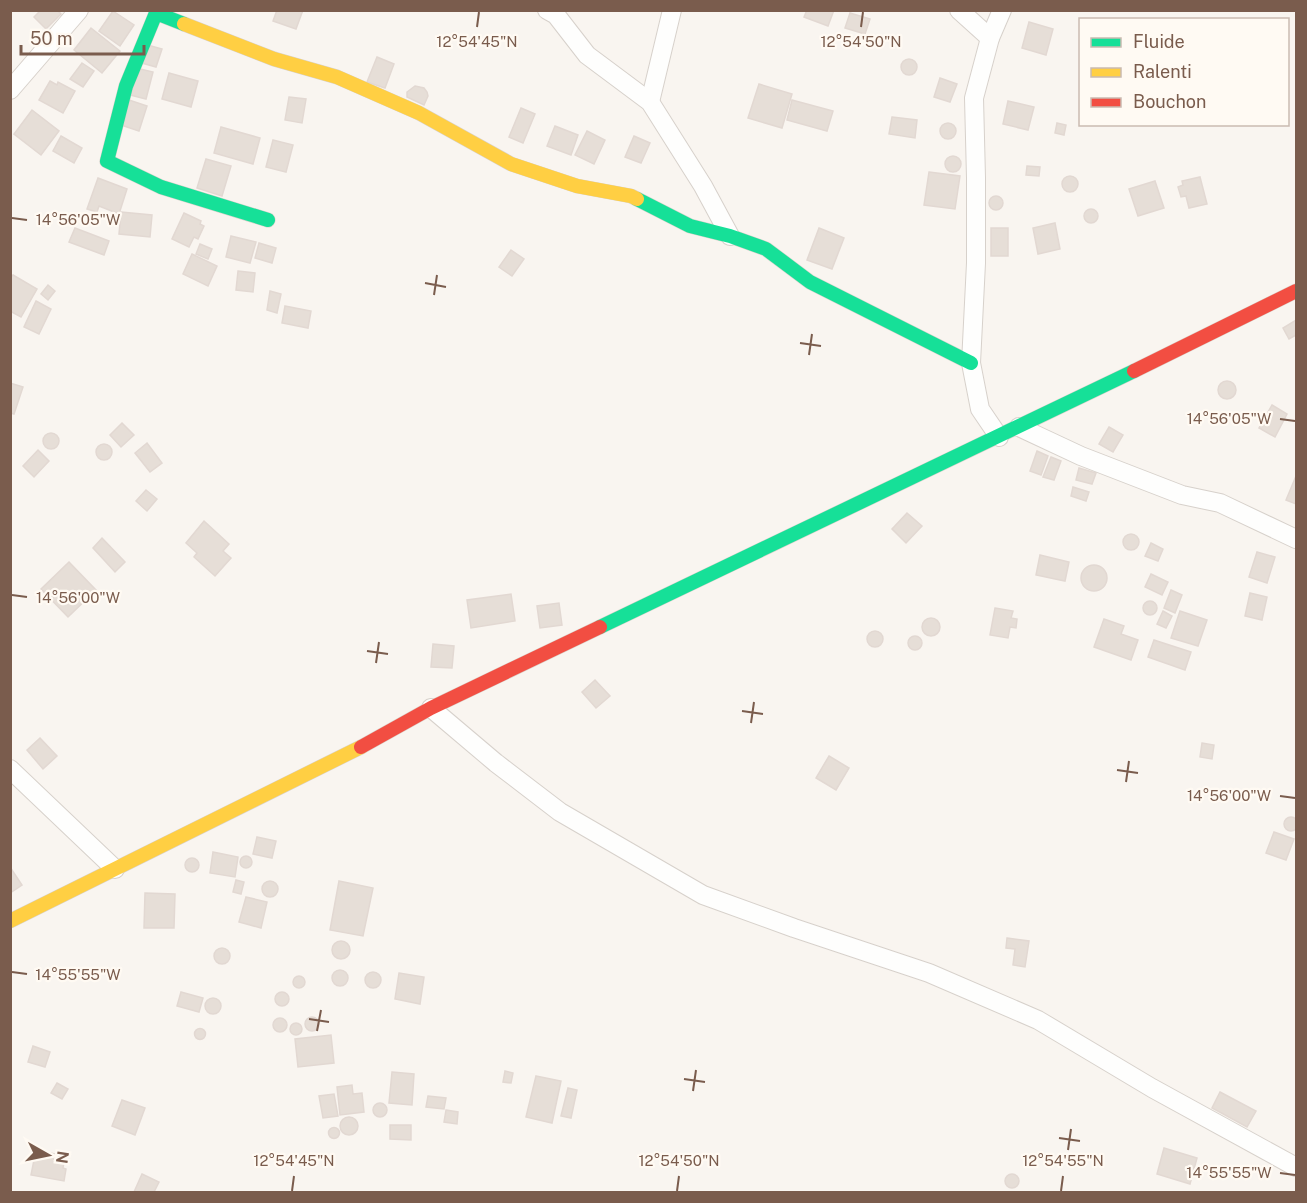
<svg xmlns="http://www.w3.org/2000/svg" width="1307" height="1203" font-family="'Public Sans',sans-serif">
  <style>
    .building { fill: #e6ded7; stroke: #e2d8d2; stroke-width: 1.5 }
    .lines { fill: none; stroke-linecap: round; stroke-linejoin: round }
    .street-casing { stroke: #d7d1cb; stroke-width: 20 }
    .fast-casing { stroke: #d9d2cb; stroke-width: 15 }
    .slow-casing { stroke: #d9d2cb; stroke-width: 15 }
    .jam-casing { stroke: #d9d2cb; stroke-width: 15 }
    .street { stroke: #fefefd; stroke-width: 18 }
    .fast { stroke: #16e098; stroke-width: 14 }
    .slow { stroke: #ffcf43; stroke-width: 14 }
    .jam { stroke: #f24e42; stroke-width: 14 }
    .ticks { fill: none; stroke: #7a5c4d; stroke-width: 2 }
    .ticks-label { font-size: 15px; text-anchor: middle; fill: #7a5c4d; stroke: #fffaf3; stroke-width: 4.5; stroke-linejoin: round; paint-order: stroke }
  </style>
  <rect width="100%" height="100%" fill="#f9f5f0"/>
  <!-- building -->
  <g class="building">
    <path d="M41 10H57L61 14 46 29 34 17Z"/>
    <path d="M277 10H303L296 29 273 21Z"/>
    <path d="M807 10H834L828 26 804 17Z"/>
    <path d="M113 11 134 25 120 46 99 31Z"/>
    <path d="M850 13 870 19 865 34 845 28Z"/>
    <path d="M1029 22 1053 29 1046 55 1022 48Z"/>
    <path d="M91 28 120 51 102 73 74 50Z"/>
    <path d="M144 44 162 49 156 67 138 62Z"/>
    <path d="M377 57 394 64 385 88 367 82Z"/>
    <circle cx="909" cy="67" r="8"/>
    <path d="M82 63 94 71 83 87 70 79Z"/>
    <path d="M136 68 153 72 146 99 130 95Z"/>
    <path d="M169 73 198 81 191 107 162 99Z"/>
    <path d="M940 78 957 84 950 102 934 97Z"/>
    <path d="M50 81 57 85 58 82 75 91 63 113 39 100Z"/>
    <path d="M759 84 792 94 782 128 748 118Z"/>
    <path d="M415 86 424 88 427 92 428 96 424 105 407 97V92Z"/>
    <path d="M289 97 306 99 302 123 285 120Z"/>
    <path d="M129 100 147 106 139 131 121 125Z"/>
    <path d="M792 100 833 111 827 131 787 120Z"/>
    <path d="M1008 101 1034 107 1028 130 1003 124Z"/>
    <path d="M521 108 535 114 523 143 509 137Z"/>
    <path d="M32 110 59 131 41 155 14 134Z"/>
    <path d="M892 117 917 120 915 138 889 134Z"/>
    <path d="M1057 123 1066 125 1064 135 1055 133Z"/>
    <circle cx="948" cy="131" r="8"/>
    <path d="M555 126 578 135 571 155 547 146Z"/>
    <path d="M221 127 260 138 253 164 214 153Z"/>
    <path d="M587 131 605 140 594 164 575 155Z"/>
    <path d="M61 136 82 148 74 163 53 151Z"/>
    <path d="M634 136 650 143 641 163 625 157Z"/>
    <path d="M273 140 293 145 286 172 266 167Z"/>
    <circle cx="953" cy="164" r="8"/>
    <path d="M206 159 231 166 222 196 197 188Z"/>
    <path d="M1027 166 1040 167 1039 176 1026 175Z"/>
    <path d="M929 172 960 176 955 209 924 205Z"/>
    <circle cx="1070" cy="184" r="8"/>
    <path d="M1200 177 1207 204 1189 208 1186 196 1181 197 1178 187 1183 185 1182 181Z"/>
    <path d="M98 178 127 189 119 214 99 206 97 212 87 209Z"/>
    <path d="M1155 181 1164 208 1138 216 1129 189Z"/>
    <circle cx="996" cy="203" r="7"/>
    <circle cx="1091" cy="216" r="7"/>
    <path d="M121 212 152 215 150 237 119 234Z"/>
    <path d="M184 213 201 221 200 224 204 226 198 239 194 237 189 247 172 239Z"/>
    <path d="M1055 223 1060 249 1038 254 1033 228Z"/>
    <path d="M75 228 109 241 104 255 69 242Z"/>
    <path d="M819 228 844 238 832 269 807 260Z"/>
    <rect x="991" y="228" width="17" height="28"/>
    <path d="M231 236 256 242 250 263 226 257Z"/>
    <path d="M259 243 276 248 272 263 255 258Z"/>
    <path d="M200 244 212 249 208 259 196 254Z"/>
    <path d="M511 250 524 259 512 276 499 267Z"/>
    <path d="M192 254 217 266 208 286 183 274Z"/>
    <path d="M238 271 255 273 253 292 236 290Z"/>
    <path d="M13 275 37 289 21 317 10 311V278Z"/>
    <path d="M48 285 55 291 48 300 41 294Z"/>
    <path d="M270 291 281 294 277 313 267 310Z"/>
    <path d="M36 301 51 309 39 334 24 327Z"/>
    <path d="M285 306 311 311 308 328 282 323Z"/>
    <path d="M1296 320V335L1289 339 1283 328Z"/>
    <circle cx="1227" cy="390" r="9"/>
    <path d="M10 383 23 387 14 414 10 413Z"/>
    <path d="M1272 405 1287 414 1275 437 1259 428Z"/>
    <path d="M122 423 134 435 121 447 110 435Z"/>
    <path d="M1109 427 1123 435 1113 452 1099 444Z"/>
    <circle cx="51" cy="441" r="8"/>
    <path d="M147 443 162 463 150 472 135 453Z"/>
    <circle cx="104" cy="452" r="8"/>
    <path d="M38 450 49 461 34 477 23 466Z"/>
    <path d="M1037 451 1048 456 1041 475 1030 471Z"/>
    <path d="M1051 457 1061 461 1054 480 1043 477Z"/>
    <path d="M1079 468 1096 473 1092 484 1076 480Z"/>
    <path d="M1296 476V504L1286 500Z"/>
    <path d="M1073 487 1089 492 1086 501 1071 496Z"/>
    <path d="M146 490 157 499 147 511 136 501Z"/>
    <path d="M907 513 922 526 906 543 892 529Z"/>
    <path d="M204 521 229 544 223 551 231 558 215 576 194 557 197 553 186 543Z"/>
    <circle cx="1131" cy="542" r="8"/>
    <path d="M102 538 125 562 115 572 93 548Z"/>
    <path d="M1151 543 1163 549 1158 561 1145 556Z"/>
    <path d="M1257 552 1275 557 1267 583 1249 577Z"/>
    <path d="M1040 555 1069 562 1065 581 1036 575Z"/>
    <path d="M69 562 96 590 68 617 41 589Z"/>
    <circle cx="1094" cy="578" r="13"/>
    <path d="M1151 574 1168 582 1162 595 1145 587Z"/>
    <path d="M1171 590 1182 595 1175 613 1164 608Z"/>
    <path d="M1250 593 1267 597 1262 620 1245 616Z"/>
    <path d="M511 594 515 621 471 628 467 600Z"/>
    <circle cx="1150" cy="608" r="7"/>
    <path d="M559 603 562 625 540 628 537 606Z"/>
    <path d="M995 608 1013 611 1011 618 1017 619 1016 628 1010 627 1008 638 990 635Z"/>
    <path d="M1163 611 1172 616 1166 628 1157 624Z"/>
    <path d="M1180 611 1207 620 1198 646 1171 638Z"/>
    <circle cx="931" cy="627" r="9"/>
    <path d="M1104 619 1124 626 1121 634 1138 640 1131 660 1094 647Z"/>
    <circle cx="875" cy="639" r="8"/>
    <circle cx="915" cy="643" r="7"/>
    <path d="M1154 640 1191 652 1185 670 1148 657Z"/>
    <path d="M433 644 454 646 452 668 431 667Z"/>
    <path d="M595 680 610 696 596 708 582 692Z"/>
    <path d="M40 738 57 756 43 769 27 750Z"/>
    <path d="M1202 743 1214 745 1212 759 1200 757Z"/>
    <path d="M829 756 849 768 836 790 816 778Z"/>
    <circle cx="1291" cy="824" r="7"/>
    <path d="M1274 832 1294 839 1286 860 1266 853Z"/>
    <path d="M257 837 276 841 272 858 253 854Z"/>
    <path d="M213 852 238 857 235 877 210 873Z"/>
    <circle cx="246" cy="862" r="6"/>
    <circle cx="192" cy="865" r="7"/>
    <path d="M10 867 22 885 10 893Z"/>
    <path d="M236 880 244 882 241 894 233 892Z"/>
    <path d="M339 881 373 888 363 936 330 930Z"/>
    <circle cx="270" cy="889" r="8"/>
    <path d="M145 893 175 894 174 928H144Z"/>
    <path d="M246 897 267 902 261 928 239 922Z"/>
    <path d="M1007 938 1029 941 1025 967 1013 965 1015 949 1006 948Z"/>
    <circle cx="341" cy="950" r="9"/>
    <circle cx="222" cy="956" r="8"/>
    <circle cx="340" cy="978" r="8"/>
    <circle cx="373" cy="980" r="8"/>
    <path d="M399 973 424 977 420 1004 395 999Z"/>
    <circle cx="299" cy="982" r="6"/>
    <circle cx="282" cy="999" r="7"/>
    <path d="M181 992 203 998 199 1012 177 1006Z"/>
    <circle cx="213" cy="1006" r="8"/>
    <circle cx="312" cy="1024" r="7"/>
    <circle cx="280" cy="1025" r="7"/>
    <circle cx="296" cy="1029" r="6"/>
    <circle cx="200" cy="1034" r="5.5"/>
    <path d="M331 1035 334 1063 298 1067 295 1039Z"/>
    <path d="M33 1046 50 1052 45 1067 28 1062Z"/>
    <path d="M505 1071 513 1073 511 1083 503 1082Z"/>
    <path d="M392 1072 414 1074 412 1105 389 1103Z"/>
    <path d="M536 1076 561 1081 552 1123 526 1117Z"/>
    <path d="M57 1083 68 1089 62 1099 51 1093Z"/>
    <path d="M352 1085 353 1094 362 1093 364 1112 340 1115 337 1087Z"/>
    <path d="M568 1088 577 1090 571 1118 561 1116Z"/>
    <path d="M1220 1092 1256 1111 1247 1127 1212 1108Z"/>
    <path d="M334 1094 338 1116 323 1118 319 1096Z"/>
    <path d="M428 1096 446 1098 444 1109 426 1107Z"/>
    <path d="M122 1100 145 1108 135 1135 112 1126Z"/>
    <circle cx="380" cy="1110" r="7"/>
    <path d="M446 1110 458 1112 457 1124 444 1122Z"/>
    <circle cx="349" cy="1126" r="9"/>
    <path d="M390 1125H411V1140L390 1139Z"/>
    <circle cx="334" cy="1133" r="5.5"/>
    <path d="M1164 1148 1197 1158 1190 1184 1157 1174Z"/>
    <path d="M36 1150 65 1156 63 1168 66 1169 64 1181 31 1175Z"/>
    <path d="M142 1174 159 1182 154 1192H134Z"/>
    <circle cx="1012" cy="1181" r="7"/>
  </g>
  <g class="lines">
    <defs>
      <g id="street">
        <path d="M547 10 556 15 587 55 650 102 703 186 730 236"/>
        <path d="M959 10 990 38"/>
        <path d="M10 90 79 10"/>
        <path d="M650 102 672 10"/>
        <path d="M1019 427 1081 456 1182 495 1220 503 1296 539"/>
        <path d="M999 437 980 409 971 363 976 263V178L974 98 990 38 1002 10"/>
        <path d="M431 708 496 763 560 812 703 895 794 928 929 973 1038 1020 1152 1088 1296 1167"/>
        <path d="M10 769 115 869"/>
      </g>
      <g id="fast">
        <path d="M184 24 156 13 126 86 107 161 161 187 268 220"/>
        <path d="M637 199 690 226 730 236 766 249 810 282 971 363"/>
        <path d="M600 627 1134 371"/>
      </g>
      <g id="slow">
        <path d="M184 24 274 59 337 77 419 113 511 164 577 186 631 196 637 199"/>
        <path d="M10 921 361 747"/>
      </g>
      <g id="jam">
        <path d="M1134 371 1296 291"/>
        <path d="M361 747 431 708 600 627"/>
      </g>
    </defs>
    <!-- street casing -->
    <use href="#street" class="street-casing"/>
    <!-- fast casing -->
    <use href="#fast" class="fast-casing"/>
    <!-- slow casing -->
    <use href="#slow" class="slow-casing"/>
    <!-- jam casing -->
    <use href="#jam" class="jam-casing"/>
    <!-- street -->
    <use href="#street" class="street"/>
    <!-- fast -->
    <use href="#fast" class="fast"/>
    <!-- slow -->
    <use href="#slow" class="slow"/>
    <!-- jam -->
    <use href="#jam" class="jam"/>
  </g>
  <!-- ticks -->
  <path class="ticks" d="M477 27 479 12M861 27 863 12M12 218 27 220M425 283 446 287M434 295 437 275M800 343 821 346M809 355 812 334M1280 419 1295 421M12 595 27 597M367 651 388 654M376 663 379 642M742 711 763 714M751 723 754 702M1117 770 1138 773M1126 782 1129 761M1280 796 1295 798M12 972 27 974M309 1019 329 1022M317 1031 321 1010M684 1079 705 1082M693 1091 696 1070M1059 1138 1080 1141M1068 1150 1071 1129M1280 1173 1295 1175M292 1191 294 1176M677 1191 679 1176M1061 1191 1063 1176"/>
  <g class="ticks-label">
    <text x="477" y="47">12°54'45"N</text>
    <text x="861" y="47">12°54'50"N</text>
    <text x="78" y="225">14°56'05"W</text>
    <text x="1229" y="424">14°56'05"W</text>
    <text x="78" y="603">14°56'00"W</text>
    <text x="1229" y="801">14°56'00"W</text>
    <text x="78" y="980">14°55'55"W</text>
    <text x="294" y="1166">12°54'45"N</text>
    <text x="679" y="1166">12°54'50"N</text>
    <text x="1063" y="1166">12°54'55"N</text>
    <text x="1229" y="1178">14°55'55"W</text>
  </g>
  <!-- border -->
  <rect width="1307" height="1203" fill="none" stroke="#7a5c4d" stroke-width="24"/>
  <!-- legend -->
  <rect x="1079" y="18" width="210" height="108" fill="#fffaf3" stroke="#cabbb1" stroke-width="1.5"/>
  <rect x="1091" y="38" width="30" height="9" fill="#16e098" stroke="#cabbb1" stroke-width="1.5"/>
  <text x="1133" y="48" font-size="18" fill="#7a5c4d">Fluide</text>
  <rect x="1091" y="68" width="30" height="9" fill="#ffcf43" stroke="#cabbb1" stroke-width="1.5"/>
  <text x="1133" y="78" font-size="18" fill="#7a5c4d">Ralenti</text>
  <rect x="1091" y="98" width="30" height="9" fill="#f24e42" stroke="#cabbb1" stroke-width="1.5"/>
  <text x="1133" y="108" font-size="18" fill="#7a5c4d">Bouchon</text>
  <!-- north arrow -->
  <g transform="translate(48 1155) rotate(99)" stroke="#fffaf3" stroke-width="4.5" paint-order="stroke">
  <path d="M0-4.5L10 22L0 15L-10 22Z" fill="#7a5c4d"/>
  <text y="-9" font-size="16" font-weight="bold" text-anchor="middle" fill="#7a5c4d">N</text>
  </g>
  <!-- scale -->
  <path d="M21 45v9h123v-9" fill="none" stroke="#7a5c4d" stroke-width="3"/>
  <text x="30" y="45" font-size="18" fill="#7a5c4d" stroke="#fffaf3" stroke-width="4.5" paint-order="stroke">50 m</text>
</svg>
